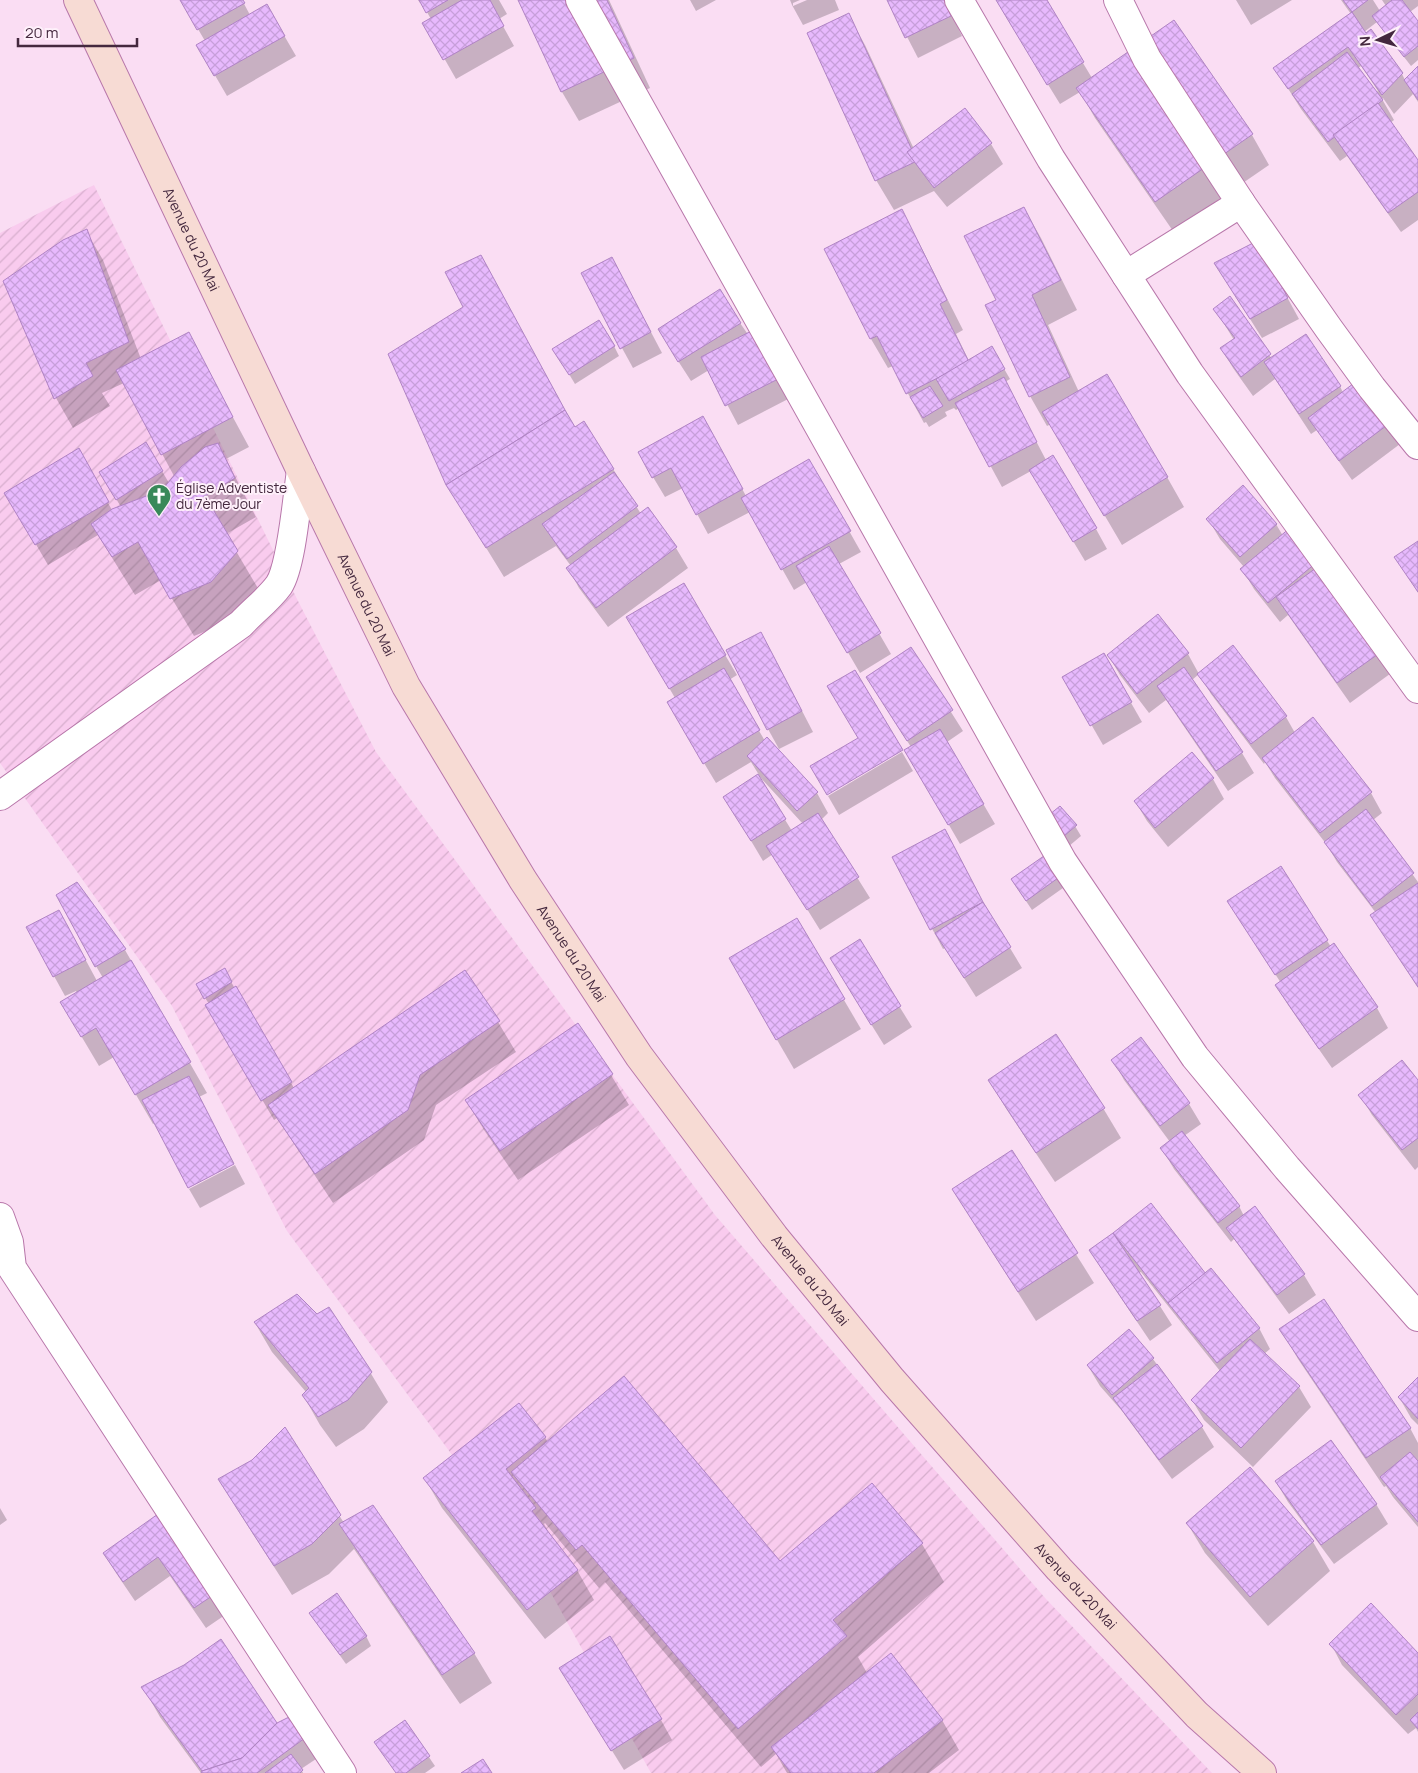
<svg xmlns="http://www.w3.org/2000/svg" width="1418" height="1773" font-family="Manrope,sans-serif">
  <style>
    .industrial { fill: url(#industrial-furrows) }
    .shadow { fill: #0003; fill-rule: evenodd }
    .building { fill: url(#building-cross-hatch); stroke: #b083c4 }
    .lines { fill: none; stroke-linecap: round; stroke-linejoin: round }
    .street-casing { stroke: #b877aa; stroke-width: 30 }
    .secondary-casing { stroke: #b877aa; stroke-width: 30 }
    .street { stroke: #fff; stroke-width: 28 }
    .secondary { stroke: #f7dbd4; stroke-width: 28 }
    .labels { text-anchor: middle; stroke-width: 4; stroke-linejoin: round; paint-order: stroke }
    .street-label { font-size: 14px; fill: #44283e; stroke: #fef0fa }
    .poi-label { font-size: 14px; fill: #44283e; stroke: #fef0fa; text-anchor: start }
  </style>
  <defs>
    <pattern id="industrial-furrows" width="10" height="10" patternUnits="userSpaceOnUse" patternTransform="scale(1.25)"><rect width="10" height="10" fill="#f9cbee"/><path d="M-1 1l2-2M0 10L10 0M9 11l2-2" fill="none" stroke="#d7aecd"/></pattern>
    <pattern id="building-cross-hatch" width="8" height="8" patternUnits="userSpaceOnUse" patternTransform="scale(1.25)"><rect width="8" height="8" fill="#e7b9fd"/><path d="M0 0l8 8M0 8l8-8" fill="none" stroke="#c79fda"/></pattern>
  </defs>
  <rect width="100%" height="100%" fill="#faddf3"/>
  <!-- industrial -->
  <path class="industrial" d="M94 185 298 601 376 752 715 1215 1046 1599 1212 1773H651L542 1577 287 1231 172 1006 0 763V233Z"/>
  <!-- shadow -->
  <g class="shadow">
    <path d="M181 0H242L250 15 267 6 296 56 227 96 198 46 205 41Z"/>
    <path d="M418 0H499L507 14 499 19 514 46 456 79 424 23 431 19 421 2 420 3Z"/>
    <path d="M519 0H609L650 88 579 121 562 92Z"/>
    <path d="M690 0H716L696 11Z"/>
    <path d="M790 0H800L793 3V6L807 0H835L839 10 803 25 792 5Z"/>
    <path d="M888 0H945L962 36 918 58Z"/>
    <path d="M996 0H1045L1092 78 1252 135 1269 165 1173 231 1095 118 1080 92 1060 104Z"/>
    <path d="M1236 0H1292L1251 25Z"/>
    <path d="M1341 0H1373L1380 11 1386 6 1382 0H1418V6L1410 12 1418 23V60L1411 66 1377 22 1364 32 1402 74 1405 80 1418 68V102L1413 94 1394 114 1383 98 1382 99 1394 120 1390 123 1418 162V220L1401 232 1347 156 1340 161 1301 109 1275 68 1351 14ZM1361 66 1378 91 1376 92 1358 68Z"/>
    <path d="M848 15 865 45 914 149 965 110 991 144 1003 164 947 207 934 191 894 210 876 180Z"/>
    <path d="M1024 208 1041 238 1077 310 1048 325 1079 392 1167 477 1184 507 1122 545 1051 424 1047 426 1030 396Z"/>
    <path d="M901 211 918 241 963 330 956 334 969 361 992 348 1010 379 1005 382 1046 460 1096 529 1107 549 1085 561 1031 471 1002 487 959 408 956 410 954 408 945 412 947 416 929 427 926 422 924 423 893 366 888 368 871 339 826 249Z"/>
    <path d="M86 231 103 260 141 359 188 334 249 447 226 459 256 517 226 534 259 590 233 620 194 636 161 580 135 595 98 535 48 565 6 493 78 450 112 510 121 507 100 472 146 444 169 483 174 476 124 383 102 393 110 406 73 428 56 398 4 282Z"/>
    <path d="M612 258 662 353 633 368 622 348Z"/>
    <path d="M1268 262 1299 319 1262 338 1228 284Z"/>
    <path d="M497 286 575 428 584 422 641 514 648 509 676 548 688 568 608 627 579 588 568 568 571 566 556 546 504 577 447 484Z"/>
    <path d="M1215 309 1269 355 1272 359 1340 386 1343 393 1404 441 1352 480 1317 430 1311 434 1275 379 1253 396 1233 368 1221 348 1234 340Z"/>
    <path d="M740 323 792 397 738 425 709 370 691 381 671 350Z"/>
    <path d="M614 346 619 356 575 384 554 349Z"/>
    <path d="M714 437 746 496 809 460 861 552 839 564 891 654 860 673 807 582 794 590 750 512 708 534 683 488 665 497 653 477Z"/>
    <path d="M1208 519 1276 524 1283 536 1290 530 1394 671 1350 703 1288 615 1280 622 1254 589 1242 569 1244 567 1220 539Z"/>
    <path d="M1418 542V593L1396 557Z"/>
    <path d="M683 584 737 675 729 680 765 741 817 793 828 813 821 820 870 898 820 930 773 854 763 861 725 797 759 775 751 762 716 783 668 703 675 698 628 617ZM758 776H759L803 824 792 831Z"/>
    <path d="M1158 616 1188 654 1199 674 1286 717 1295 733 1371 793 1382 813 1373 820 1418 882V988L1372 916 1376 913 1337 862 1327 845 1275 778 1265 762 1264 764 1211 694 1199 674 1192 680 1242 753 1254 773 1228 791 1166 700 1149 713 1120 675 1108 655Z"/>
    <path d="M911 649 963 731 947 742 995 824 960 844 906 751 911 747 879 697Z"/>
    <path d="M772 653 813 732 779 749 768 729Z"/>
    <path d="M1103 654 1142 722 1103 745 1064 677Z"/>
    <path d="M902 752 913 771 839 815 828 796Z"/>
    <path d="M1213 779 1224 799 1168 847 1147 821 1135 801Z"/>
    <path d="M1075 826 1081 836 1056 857 1070 883 1032 910 1012 880 1052 852 1040 838Z"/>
    <path d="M956 851 987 910 1022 968 976 997 945 948 943 949 894 858Z"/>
    <path d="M1281 867 1331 947 1334 945 1377 1008 1388 1028 1332 1068 1288 1005 1276 985 1281 983 1240 921Z"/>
    <path d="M77 884 125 950 207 1093 199 1097 234 1163 188 1187 155 1123 153 1124 114 1057 99 1066 61 1002 77 993 76 991 65 996 54 976 70 931 97 981 103 978 96 966Z"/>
    <path d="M797 920 861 1029 794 1069 730 959Z"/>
    <path d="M859 941 912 1027 884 1045 843 979Z"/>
    <path d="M224 970 294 1088 464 972 498 1022 516 1052 436 1105 424 1140 333 1203 277 1118 274 1120 207 1005 209 1004 197 985Z"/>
    <path d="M577 1025 611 1075 629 1105 518 1180 484 1130 466 1100Z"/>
    <path d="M1141 1039 1189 1104 1201 1124 1184 1136 1239 1206 1244 1216 1254 1208 1304 1275 1316 1295 1289 1314 1234 1239 1231 1242 1174 1169 1162 1149 1170 1142 1124 1080 1113 1060Z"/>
    <path d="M989 1080 1103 1108 1121 1138 1055 1182 1007 1110Z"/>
    <path d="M1418 1082V1167L1415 1170 1372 1115 1360 1095Z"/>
    <path d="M1012 1152 1094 1283 1036 1321 953 1190Z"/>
    <path d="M235 1165 245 1184 200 1208 189 1189Z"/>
    <path d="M1150 1205 1205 1275 1259 1328 1270 1349 1264 1354 1299 1387 1311 1407 1253 1467 1204 1420 1192 1400 1220 1371 1141 1272 1139 1273 1172 1325 1150 1341 1102 1270 1090 1250 1114 1234Z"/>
    <path d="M255 1323 370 1372 388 1402 364 1429 336 1447 320 1425 303 1395 306 1392 272 1352Z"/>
    <path d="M1129 1330 1153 1359 1202 1427 1214 1447 1172 1479 1122 1411 1100 1386 1088 1366Z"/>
    <path d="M1281 1330 1410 1428 1418 1443V1527L1393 1497 1386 1486 1384 1487 1298 1359Z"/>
    <path d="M1418 1379V1425L1411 1418 1399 1397Z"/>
    <path d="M284 1429 344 1523 474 1653 492 1683 460 1704 354 1549 329 1574 292 1595 237 1509 219 1480 253 1461Z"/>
    <path d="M545 1437 548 1443 780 1563 872 1485 922 1544 944 1582 858 1657 867 1673 942 1720 959 1750 929 1773H787L776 1754 761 1767 605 1582 599 1588 545 1523 544 1524 552 1538 577 1570 594 1600 545 1639 442 1508 425 1479Z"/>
    <path d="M1276 1482 1376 1504 1388 1524 1334 1564 1288 1502Z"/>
    <path d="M0 1508 7 1520 0 1525Z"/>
    <path d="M158 1515 225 1615 206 1628 170 1576 135 1601 116 1573 104 1553Z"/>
    <path d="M1187 1523 1313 1542 1330 1571 1268 1626 1205 1553Z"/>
    <path d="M317 1623 366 1636 371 1646 346 1664Z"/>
    <path d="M1331 1644 1418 1655V1732L1416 1728 1408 1734 1342 1665Z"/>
    <path d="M143 1687 277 1725 304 1738 316 1759 301 1769 303 1773H201L160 1717Z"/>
    <path d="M573 1688 661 1720 672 1740 624 1770Z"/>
    <path d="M405 1722 435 1766 425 1773H396Z"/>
  </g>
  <!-- building -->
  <g class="building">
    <path d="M180 0H243L245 3 197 30Z"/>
    <path d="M419 0H448L426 13Z"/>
    <path d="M462 0H490L504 26 443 60 422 23Z"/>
    <path d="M518 0H607L634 58 561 92Z"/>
    <path d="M887 0H944L951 16 905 38Z"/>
    <path d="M996 0H1047L1084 62 1047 85Z"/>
    <path d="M1343 0H1368L1352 12Z"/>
    <path d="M1392 0H1402L1418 21V46L1404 57 1372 16Z"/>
    <path d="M267 4 285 36 214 76 196 45Z"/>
    <path d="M1352 12 1366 33 1371 29 1403 73 1382 95 1348 47 1288 89 1273 68Z"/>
    <path d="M849 13 917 161 875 181 807 33Z"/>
    <path d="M1174 20 1253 134 1155 202 1076 88Z"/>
    <path d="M1347 52 1383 100 1328 142 1292 94Z"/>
    <path d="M1418 66V100L1404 80Z"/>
    <path d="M1378 103 1418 160V192L1388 213 1333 135Z"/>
    <path d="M965 108 992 143 934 188 907 152Z"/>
    <path d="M1024 207 1061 280 1032 295 1070 377 1029 397 985 305 996 300 964 236Z"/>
    <path d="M902 209 947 300 940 304 969 362 906 394 877 336 870 339 824 249Z"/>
    <path d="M87 229 129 342 86 363 93 376 54 399 3 281 63 240Z"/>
    <path d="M1257 241 1288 298 1250 319 1214 263Z"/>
    <path d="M481 255 565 410 446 485 388 354 463 307 445 272Z"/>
    <path d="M612 257 651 332 620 349 581 273Z"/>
    <path d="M720 289 741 323 678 362 658 329Z"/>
    <path d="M1230 296 1271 354 1241 377 1220 348 1235 338 1213 309Z"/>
    <path d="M599 320 615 346 569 375 552 349Z"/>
    <path d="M757 328 782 377 725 406 701 357Z"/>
    <path d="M189 332 233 417 161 455 116 370Z"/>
    <path d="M1306 334 1341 386 1299 414 1264 362Z"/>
    <path d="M992 346 1005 369 949 401 936 379Z"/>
    <path d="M1107 374 1168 477 1104 516 1042 412Z"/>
    <path d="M1004 377 1037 442 989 467 955 403Z"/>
    <path d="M1362 377 1394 420 1339 461 1308 418Z"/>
    <path d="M930 386 943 406 923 418 910 397Z"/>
    <path d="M565 410 575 427 584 421 614 469 486 548 446 485Z"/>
    <path d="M703 416 743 489 696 515 671 468 652 478 638 452Z"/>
    <path d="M146 442 163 471 116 500 99 472Z"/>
    <path d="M218 443 235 478 205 496 238 551 211 582 170 599 138 542 112 557 91 524 112 509 162 490 181 467 205 447Z"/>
    <path d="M79 448 109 502 35 545 4 493Z"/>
    <path d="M1053 455 1097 528 1073 542 1029 470Z"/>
    <path d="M809 459 851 531 781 570 741 498Z"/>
    <path d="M614 472 638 506 567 559 542 524Z"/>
    <path d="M1243 485 1277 524 1240 557 1206 519Z"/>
    <path d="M648 507 677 547 596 608 566 568Z"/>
    <path d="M1290 528 1317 562 1268 603 1240 569Z"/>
    <path d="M1418 541V592L1394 557Z"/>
    <path d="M829 546 881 633 847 653 796 566Z"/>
    <path d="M1323 563 1384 650 1337 683 1276 597Z"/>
    <path d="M684 583 726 655 669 689 626 617Z"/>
    <path d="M1158 614 1189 653 1137 694 1107 655Z"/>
    <path d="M761 632 802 711 767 730 726 650Z"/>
    <path d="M1233 645 1287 716 1251 744 1197 674Z"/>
    <path d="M911 647 953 710 907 741 866 677Z"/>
    <path d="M1104 653 1132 702 1090 726 1062 677Z"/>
    <path d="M1184 667 1243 752 1216 771 1157 686Z"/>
    <path d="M724 668 760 730 703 764 667 702Z"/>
    <path d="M855 670 903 750 827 795 810 766 858 738 827 686Z"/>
    <path d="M1313 717 1372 792 1320 833 1262 758Z"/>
    <path d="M940 729 984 804 948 825 904 750Z"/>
    <path d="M767 737 818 792 797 811 747 756Z"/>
    <path d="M1192 752 1214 778 1155 828 1134 801Z"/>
    <path d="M758 774 786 819 751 841 723 797Z"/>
    <path d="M1060 806 1077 825 1050 848 1033 828Z"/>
    <path d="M1366 809 1414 873 1372 906 1324 842Z"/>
    <path d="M818 813 859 877 807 910 766 846Z"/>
    <path d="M945 829 983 902 930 930 892 857Z"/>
    <path d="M1051 851 1065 873 1026 901 1011 879Z"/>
    <path d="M1281 866 1328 940 1275 975 1227 901Z"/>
    <path d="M77 882 126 949 95 967 56 895Z"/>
    <path d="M1418 883V987L1370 915Z"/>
    <path d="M983 902 1011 947 964 978 935 933Z"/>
    <path d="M59 910 86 960 53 977 26 927Z"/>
    <path d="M797 918 845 999 776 1040 729 958Z"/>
    <path d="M860 939 901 1006 871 1025 830 958Z"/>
    <path d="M1334 943 1378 1007 1319 1049 1275 985Z"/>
    <path d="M131 960 191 1062 135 1095 96 1028 81 1037 60 1002Z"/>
    <path d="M225 968 232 982 204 999 196 984Z"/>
    <path d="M465 970 500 1021 420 1075 408 1110 315 1174 268 1105Z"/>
    <path d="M236 986 292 1082 261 1101 205 1005Z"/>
    <path d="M578 1023 613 1074 500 1151 465 1100Z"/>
    <path d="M1056 1034 1105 1108 1036 1153 988 1080Z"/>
    <path d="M1141 1037 1190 1103 1160 1126 1111 1060Z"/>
    <path d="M1402 1060 1418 1080V1138L1402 1150 1358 1095Z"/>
    <path d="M189 1076 234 1164 188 1188 142 1100Z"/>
    <path d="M1182 1131 1240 1206 1218 1223 1160 1148Z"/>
    <path d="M1012 1150 1078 1253 1018 1292 952 1189Z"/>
    <path d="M1151 1203 1206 1274 1168 1303 1113 1233Z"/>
    <path d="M1255 1206 1305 1274 1277 1295 1226 1228Z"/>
    <path d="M1113 1233 1161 1305 1137 1321 1089 1250Z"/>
    <path d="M1211 1268 1260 1328 1217 1363 1168 1303Z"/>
    <path d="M297 1294 317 1314 329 1307 372 1372 348 1400 318 1417 302 1395 309 1388 254 1322Z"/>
    <path d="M1324 1299 1411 1428 1366 1458 1279 1329Z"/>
    <path d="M1129 1329 1154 1358 1112 1395 1087 1365Z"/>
    <path d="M1250 1339 1300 1386 1241 1448 1191 1400Z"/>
    <path d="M1157 1364 1203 1426 1159 1460 1113 1398Z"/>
    <path d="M624 1376 780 1561 872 1483 923 1543 833 1620 847 1636 738 1729 582 1545 576 1550 511 1472Z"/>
    <path d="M1418 1377V1419L1398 1397Z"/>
    <path d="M519 1403 546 1437 506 1469 536 1508 532 1511 578 1570 527 1610 423 1478Z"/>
    <path d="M285 1427 341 1515 312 1544 274 1566 218 1479 252 1460Z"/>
    <path d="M1331 1440 1377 1504 1321 1545 1275 1481Z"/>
    <path d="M1410 1452 1418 1461V1522L1380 1477Z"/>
    <path d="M1250 1467 1314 1541 1250 1597 1186 1523Z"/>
    <path d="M373 1505 475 1653 442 1675 339 1524Z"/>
    <path d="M158 1514 215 1594 194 1608 158 1557 123 1582 103 1553Z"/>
    <path d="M337 1593 367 1636 340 1655 309 1613Z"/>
    <path d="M1371 1603 1418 1653V1694L1396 1715 1329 1644Z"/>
    <path d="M610 1636 662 1719 611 1751 559 1668Z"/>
    <path d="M221 1639 277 1723 242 1758 202 1771 141 1687 184 1665Z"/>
    <path d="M891 1653 943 1720 874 1773H791L771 1747Z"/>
    <path d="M1418 1712V1729L1410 1720Z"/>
    <path d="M289 1717 305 1738 257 1773H201L202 1771 242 1758 277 1723Z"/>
    <path d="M405 1720 430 1756 406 1773H396L374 1742Z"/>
    <path d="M291 1754 303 1770 300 1773H265Z"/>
    <path d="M483 1759 492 1773H461Z"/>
  </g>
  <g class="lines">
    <defs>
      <g id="street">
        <path d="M580 0 1063 862 1195 1057 1287 1168 1418 1317"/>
        <path d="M959 0 1051 159 1190 374 1418 689"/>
        <path d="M1118 0 1147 59 1241 203 1329 329 1372 388 1418 445"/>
        <path d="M1126 275 1241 203"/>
        <path d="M0 796 241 624C253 611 269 599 279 585 292 565 297 496 301 471"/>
        <path d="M0 1217 9 1242 12 1268 342 1773"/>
      </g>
      <g id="secondary">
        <path id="s1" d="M78 0 301 471 406 686 523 880 639 1056 774 1236 892 1380 1059 1569 1197 1715 1262 1773"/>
      </g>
    </defs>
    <!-- street casing -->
    <use href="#street" class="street-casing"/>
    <!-- secondary casing -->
    <use href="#secondary" class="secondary-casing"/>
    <!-- street -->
    <use href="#street" class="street"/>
    <!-- secondary -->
    <use href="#secondary" class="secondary"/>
  </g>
  <!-- icons -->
  <defs>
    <symbol id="church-pin" viewBox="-11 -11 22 30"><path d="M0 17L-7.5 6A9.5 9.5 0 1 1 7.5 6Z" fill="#398959" stroke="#fef0fa"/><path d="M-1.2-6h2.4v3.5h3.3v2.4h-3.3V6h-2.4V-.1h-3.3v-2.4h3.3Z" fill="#fff"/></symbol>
  </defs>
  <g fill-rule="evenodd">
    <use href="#church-pin" x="145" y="482" width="28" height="38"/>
  </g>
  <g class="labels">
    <!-- street labels -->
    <g class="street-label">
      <text dy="5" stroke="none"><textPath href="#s1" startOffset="265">Avenue du 20 Mai</textPath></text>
      <text dy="5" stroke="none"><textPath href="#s1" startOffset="670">Avenue du 20 Mai</textPath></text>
      <text dy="5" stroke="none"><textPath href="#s1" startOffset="1075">Avenue du 20 Mai</textPath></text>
      <text dy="5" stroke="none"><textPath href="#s1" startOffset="1480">Avenue du 20 Mai</textPath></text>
      <text dy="5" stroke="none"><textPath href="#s1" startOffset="1885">Avenue du 20 Mai</textPath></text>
    </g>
    <!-- poi labels -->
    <g class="poi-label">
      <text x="176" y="493">Église Adventiste<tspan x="176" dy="16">du 7ème Jour</tspan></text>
    </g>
  </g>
  <!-- north arrow -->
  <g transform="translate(1378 40) rotate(265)" stroke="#fef0fa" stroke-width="4" paint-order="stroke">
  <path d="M0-4L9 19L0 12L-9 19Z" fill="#44283e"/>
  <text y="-8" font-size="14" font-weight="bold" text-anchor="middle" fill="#44283e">N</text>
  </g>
  <!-- scale -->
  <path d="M18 38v8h119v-8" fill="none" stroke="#44283e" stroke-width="2.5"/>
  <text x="25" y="38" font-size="15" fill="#44283e" stroke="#fef0fa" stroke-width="4" paint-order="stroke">20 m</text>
</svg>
